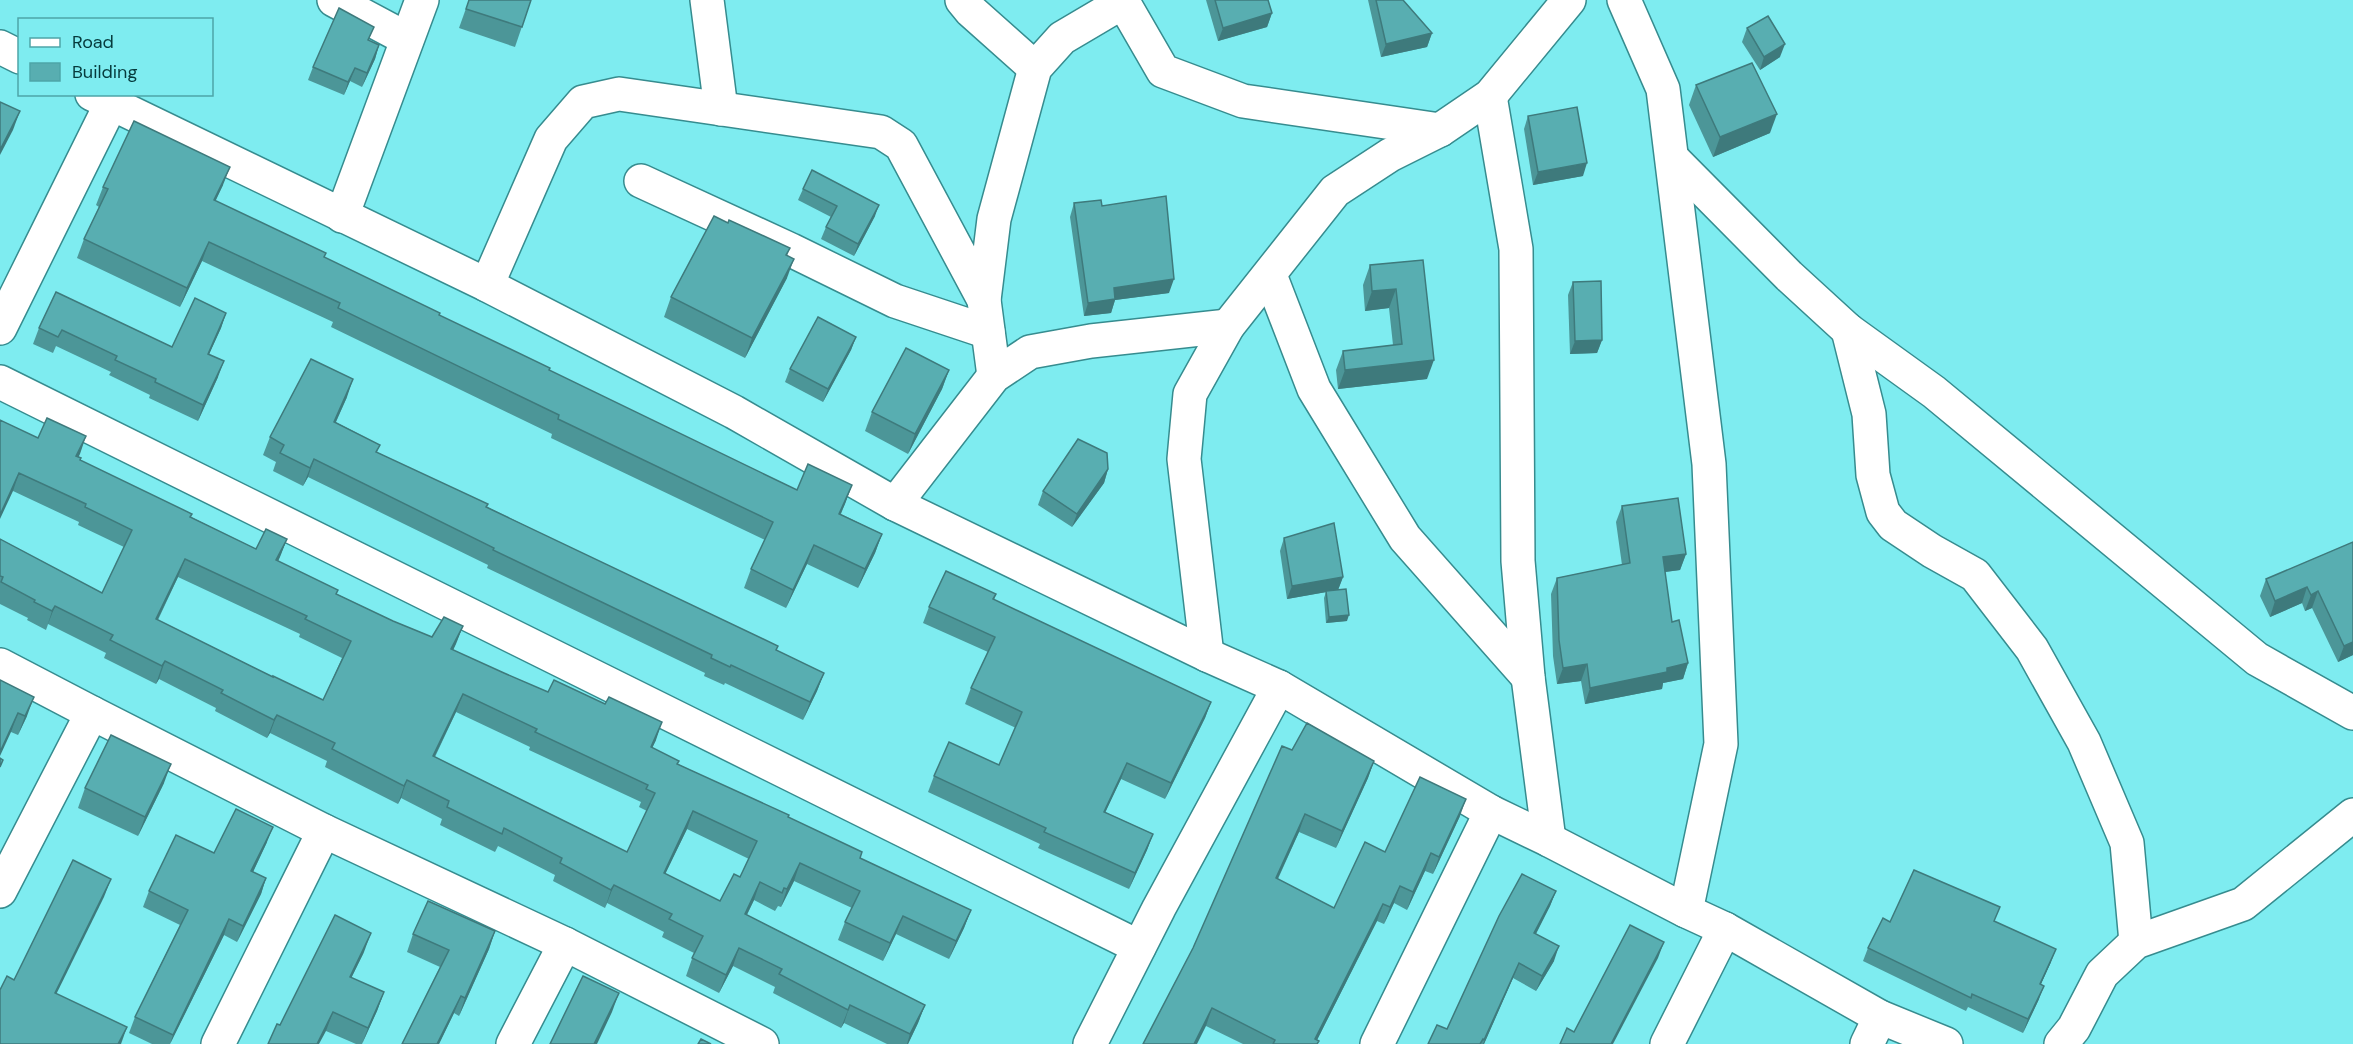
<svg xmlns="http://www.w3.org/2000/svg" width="2353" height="1044" font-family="'DM Sans',sans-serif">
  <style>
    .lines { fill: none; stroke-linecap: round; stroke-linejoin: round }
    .minor-casing { stroke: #368c8f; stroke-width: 36 }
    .minor { stroke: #fff; stroke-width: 33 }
    .wall { fill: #4c9698; fill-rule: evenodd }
    .shaded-wall { fill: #3e7a7c }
    .building { fill: #58aeb1; stroke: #3e7a7c; stroke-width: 1.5; fill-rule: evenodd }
  </style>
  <rect width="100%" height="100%" fill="#7eecf0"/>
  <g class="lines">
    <defs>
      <g id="minor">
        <path d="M334 0 407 39"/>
        <path d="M707 0 721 109"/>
        <path d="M962 0 971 11 1035 68"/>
        <path d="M1122 0 1163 71 1243 101 1440 130"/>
        <path d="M1624 0 1663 89 1709 464 1721 744 1686 911"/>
        <path d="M0 47 20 57"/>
        <path d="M92 94 487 285 734 412 895 504 1207 655 1279 687 1491 812 1549 840 1686 911 1725 929 1880 1017 1946 1044"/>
        <path d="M1490 96 1516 249 1518 561 1528 677 1549 840"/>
        <path d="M1673 159 1789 276 1848 330 1934 392 2257 659 2353 713"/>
        <path d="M641 181 791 250 895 301 988 332"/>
        <path d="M342 216 422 0"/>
        <path d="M1270 275 1314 389 1405 538 1528 677"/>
        <path d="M487 285 551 139 583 102 619 94 881 132 901 145 984 300"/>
        <path d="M0 328 111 104"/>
        <path d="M1848 330 1869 414 1873 475 1883 512 1893 525 1932 551 1975 575 2032 649 2084 742 2127 843 2136 942"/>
        <path d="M994 376 984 300 994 219 1035 68 1062 38 1123 2"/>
        <path d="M0 382 1139 947"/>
        <path d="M895 504 994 376 1030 352 1091 341 1228 326"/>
        <path d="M1207 655 1184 459 1190 394 1228 326 1335 191 1390 155 1440 130 1490 96 1569 0"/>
        <path d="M0 665 92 713 324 831 565 944 762 1044"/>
        <path d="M0 891 92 713"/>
        <path d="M218 1044 324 831"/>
        <path d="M513 1044 565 944"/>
        <path d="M1090 1044 1159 908 1279 687"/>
        <path d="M1377 1044 1491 812"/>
        <path d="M1667 1044 1725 929"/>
        <path d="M1867 1044 1880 1017"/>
        <path d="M2061 1044 2074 1028 2102 974 2136 942 2243 904 2353 815"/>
      </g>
    </defs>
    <!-- minor casing -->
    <use href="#minor" class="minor-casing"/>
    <!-- minor -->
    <use href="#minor" class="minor"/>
  </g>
  <!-- wall -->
  <g class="wall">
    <path d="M469 0H531L515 47 459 28Z"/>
    <path d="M1206 0H1268L1272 13 1267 27 1218 41Z"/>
    <path d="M1368 0H1403L1432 33 1427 47 1381 57Z"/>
    <path d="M1747 28 1780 57 1760 70 1742 42Z"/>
    <path d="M368 41 379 45 375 59 362 87 350 81 344 95 308 80 313 67Z"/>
    <path d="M1696 85 1770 133 1713 157 1689 105Z"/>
    <path d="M1528 116 1583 176 1533 185 1524 129Z"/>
    <path d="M223 185 215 201 324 258 549 371 797 490 852 485 841 514 882 534 875 553 858 588 807 564 786 608 744 588 751 569 765 540 551 438 552 434 331 327 333 322 202 261 180 307 77 258 84 239 99 207 96 205 103 187Z"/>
    <path d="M803 189 875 216 854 256 821 239 826 227 831 217 798 200Z"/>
    <path d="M1074 203 1102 206 1169 293 1115 300 1111 313 1084 316 1070 217Z"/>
    <path d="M728 223 790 248 787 256V278L745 358 664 317 671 297Z"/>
    <path d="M1423 260 1427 379 1338 389 1336 370 1343 351 1393 345 1389 308 1365 311 1363 285 1370 265Z"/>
    <path d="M1573 282 1602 340 1597 353 1570 354 1568 295Z"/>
    <path d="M56 292 172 347 226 313 221 328 209 354 218 377 198 421 149 398 150 395 109 375 111 372 56 346 53 353 33 344 39 328Z"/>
    <path d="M856 337 851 350 823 402 785 382 790 369Z"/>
    <path d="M949 370 942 389 908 454 865 431 872 412Z"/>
    <path d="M347 397 336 422 380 445 377 452 776 650 824 673 817 691 803 720 725 683 724 685 704 676 705 673 487 568 488 565 308 477 303 486 273 471 276 462 263 455 270 437Z"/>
    <path d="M0 420 78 457 80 461 191 517 256 549 287 539 278 561 337 594 393 621 432 637 463 626 453 650 504 673 656 740 652 748 678 764 789 817 860 858 971 910 964 928 949 959 896 934 883 961 838 940 845 922 852 908 794 881 781 907 778 906 775 911 754 900 747 915 925 1005 918 1023 908 1044H887L844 1023 841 1028 773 993 775 987 733 966 719 993 686 976 694 953 662 937 664 932 607 903 605 908 553 881 555 875 498 846 495 852 440 825 442 819 401 798 398 804 325 767 327 761 270 733 267 738 215 711 216 708 159 679 156 684 104 658 106 653 48 624 46 630 27 620 28 618 0 604V539L102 593 124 547 78 525 79 522 13 491ZM178 577 300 634 299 637 342 658 323 700 273 677 158 620ZM456 712 530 747 529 750 641 802 639 807 647 811 627 852 435 757ZM687 829 749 859 740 877 720 901 665 874Z"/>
    <path d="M1108 469 1104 483 1072 527 1038 505 1043 491Z"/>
    <path d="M1622 506 1686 554 1680 570 1665 572 1672 622 1688 663 1683 679 1663 683 1662 689 1585 704 1581 681 1557 684 1553 656 1551 594 1557 578 1622 565 1616 522Z"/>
    <path d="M1284 538 1343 577 1338 590 1347 621 1326 623 1324 598 1326 592 1287 599 1280 551Z"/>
    <path d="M2353 542V655L2338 662 2312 608 2305 611 2302 603 2270 617 2260 596 2266 579Z"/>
    <path d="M996 594 994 600 1211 702 1205 718 1165 799 1121 779 1105 812 1153 834 1147 850 1129 889 1038 848 1040 844 928 792 934 776 999 765 1016 728 965 704 971 688 988 652 923 623 929 607Z"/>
    <path d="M0 680 27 716 18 735 11 732Z"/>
    <path d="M1292 750 1374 761 1368 778 1336 848 1299 832 1278 879 1334 908 1385 852 1460 816 1433 874 1425 871 1407 910 1394 903 1384 924 1377 921 1317 1040 1318 1044H1243L1206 1026 1193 948Z"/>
    <path d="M164 783 138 836 78 808 85 788Z"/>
    <path d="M267 842 253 872 266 878 261 894 237 942 224 935 170 1044H152L129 1033 135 1017 180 925 143 907 149 891 214 853Z"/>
    <path d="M1556 891 1550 906 1536 934 1554 961 1536 991 1513 978 1484 1044H1428L1447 1029Z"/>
    <path d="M1995 921 2051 962 2041 984 2039 999 2023 1033 1968 1007 1966 1011 1863 961 1868 948Z"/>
    <path d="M495 931 489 949 459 1016 454 1013 439 1044H402L440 967 407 952 413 934Z"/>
    <path d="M364 952 351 978 384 992 377 1011 362 1044H356L326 1031 280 1025Z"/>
  </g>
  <!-- shaded-wall -->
  <g class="shaded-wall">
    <path d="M1272 13 1267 27 1218 41 1223 28Z"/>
    <path d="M1432 33 1427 47 1381 57 1386 44Z"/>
    <path d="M1785 44 1780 57 1760 70 1764 57Z"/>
    <path d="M379 45 375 59 362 87 367 73Z"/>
    <path d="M355 68 350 81 344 95 348 82Z"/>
    <path d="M20 111 13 130 0 155V150Z"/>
    <path d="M1777 114 1770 133 1713 157 1720 137Z"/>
    <path d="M1587 163 1583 176 1533 185 1538 172Z"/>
    <path d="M230 167 223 185 207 219 214 200Z"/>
    <path d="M879 205 875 216 854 256 858 244Z"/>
    <path d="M209 242 202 261 180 307 187 288Z"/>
    <path d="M794 259 787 278 745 358 752 338Z"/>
    <path d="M1174 279 1169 293 1115 300 1111 313 1084 316 1088 303 1114 288Z"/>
    <path d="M1396 289 1389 308 1365 311 1372 291Z"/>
    <path d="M226 313 221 328 202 370 208 354Z"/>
    <path d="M856 337 851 350 823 402 828 389Z"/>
    <path d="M1602 340 1597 353 1570 354 1575 341Z"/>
    <path d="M1434 360 1427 379 1338 389 1345 370Z"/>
    <path d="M224 361 218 377 198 421 203 405Z"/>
    <path d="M949 370 942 389 908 454 915 434Z"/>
    <path d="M353 379 347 397 328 439 334 422Z"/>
    <path d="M86 436 80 454 70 474 76 456Z"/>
    <path d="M314 459 308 477 303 486 310 468Z"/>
    <path d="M1108 469 1104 483 1072 527 1077 514Z"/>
    <path d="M19 473 13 491 0 519V515Z"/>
    <path d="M852 485 845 504 832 532 839 514Z"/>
    <path d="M882 534 875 553 858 588 865 569Z"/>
    <path d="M287 539 280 557 270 578 276 560Z"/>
    <path d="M814 545 807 564 786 608 793 590Z"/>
    <path d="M1686 554 1680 570 1657 573 1663 557Z"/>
    <path d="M185 559 178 577 149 637 156 619Z"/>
    <path d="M1343 577 1338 590 1287 599 1292 586Z"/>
    <path d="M2307 587 2302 603 2270 617 2275 601Z"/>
    <path d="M2318 591 2312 608 2305 611 2311 595Z"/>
    <path d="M55 606 48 624 46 630 52 611Z"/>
    <path d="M1349 615 1347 621 1326 623 1329 617Z"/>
    <path d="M463 626 456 644 445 667 451 649Z"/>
    <path d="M2353 642V655L2338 662 2344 646Z"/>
    <path d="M165 661 159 679 156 684 162 666Z"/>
    <path d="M1688 663 1683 679 1663 683 1662 689 1585 704 1590 688 1667 668Z"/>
    <path d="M1587 664 1581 681 1557 684 1563 668Z"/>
    <path d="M824 673 817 691 803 720 810 702Z"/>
    <path d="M463 694 456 712 426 774 433 756Z"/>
    <path d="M34 697 27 716 18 735 25 716Z"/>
    <path d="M1211 702 1205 718 1165 799 1171 783Z"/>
    <path d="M18 713 11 732 0 756V752Z"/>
    <path d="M277 715 270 733 267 738 274 720Z"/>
    <path d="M662 722 656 740 644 765 651 747Z"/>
    <path d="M1374 761 1368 778 1336 848 1342 831Z"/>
    <path d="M1127 763 1121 779 1098 828 1104 812Z"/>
    <path d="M171 764 164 783 138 836 145 817Z"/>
    <path d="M407 780 401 798 398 804 404 786Z"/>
    <path d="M1466 799 1460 816 1433 874 1439 857Z"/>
    <path d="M693 811 687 829 657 891 664 873Z"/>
    <path d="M1305 814 1299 832 1270 895 1276 878Z"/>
    <path d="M273 827 267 842 246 887 251 871Z"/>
    <path d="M1153 834 1147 850 1129 889 1135 873Z"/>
    <path d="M1431 853 1425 871 1407 910 1413 892Z"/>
    <path d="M800 863 794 881 781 907 787 889Z"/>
    <path d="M266 878 261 894 237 942 243 926Z"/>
    <path d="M111 879 104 897 48 1011 55 993Z"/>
    <path d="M760 882 754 900 738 932 745 914Z"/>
    <path d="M614 885 607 903 605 908 611 890Z"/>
    <path d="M1400 886 1394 903 1384 924 1390 907Z"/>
    <path d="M1556 891 1550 906 1528 949 1534 933Z"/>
    <path d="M1383 904 1377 921 1315 1044V1039Z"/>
    <path d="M971 910 964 928 949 959 956 941Z"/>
    <path d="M903 916 896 934 883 961 890 943Z"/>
    <path d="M229 919 224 935 170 1044 173 1035Z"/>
    <path d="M495 931 489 949 459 1016 465 998Z"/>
    <path d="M371 933 364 952 343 995 350 977Z"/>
    <path d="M1664 942 1658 958 1613 1044H1611Z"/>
    <path d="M1559 946 1554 961 1536 991 1542 976Z"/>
    <path d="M739 948 733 966 719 993 726 975Z"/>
    <path d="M2056 949 2051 962 2035 997 2040 984Z"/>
    <path d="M1519 963 1513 978 1484 1044H1483Z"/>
    <path d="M2044 986 2039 999 2023 1033 2028 1019Z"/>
    <path d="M384 992 377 1011 362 1044 368 1028Z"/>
    <path d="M619 993 612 1012 597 1044H594Z"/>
    <path d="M461 996 454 1013 439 1044H437Z"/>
    <path d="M850 1005 844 1023 841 1028 848 1010Z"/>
    <path d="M925 1005 918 1023 908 1044H907L910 1034Z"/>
    <path d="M1212 1008 1206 1026 1197 1044H1194Z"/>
    <path d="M333 1012 326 1031 319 1044H317Z"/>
    <path d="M127 1027 121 1044H118Z"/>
  </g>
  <!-- building -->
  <g class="building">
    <path d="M469 0H531L522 27 466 9Z"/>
    <path d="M1215 0H1268L1272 13 1223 28Z"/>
    <path d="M1376 0H1403L1432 33 1386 44Z"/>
    <path d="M339 8 374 27 368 40 379 45 367 73 355 68 348 82 313 67Z"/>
    <path d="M1768 16 1785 44 1764 57 1747 28Z"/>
    <path d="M1752 63 1777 114 1720 137 1696 85Z"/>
    <path d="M0 102 20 111 0 150Z"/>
    <path d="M1577 107 1587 163 1538 172 1528 116Z"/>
    <path d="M134 121 230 167 214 200 326 253 324 257 440 313 439 315 550 368 549 370 797 490 808 464 852 485 839 514 882 534 865 569 814 545 793 590 751 569 773 522 558 419 559 415 338 308 340 303 209 242 187 288 84 239 108 189 103 187Z"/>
    <path d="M812 170 879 205 858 244 826 227 837 206 803 189Z"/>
    <path d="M1166 196 1174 279 1114 288 1115 299 1088 303 1074 203 1101 200 1102 206Z"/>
    <path d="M714 216 728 223 729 220 790 248 786 255 794 259 752 338 671 297Z"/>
    <path d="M1423 260 1434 360 1345 370 1343 351 1402 344 1396 289 1372 291 1370 265Z"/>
    <path d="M1601 281 1602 340 1575 341 1573 282Z"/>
    <path d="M56 292 172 347 195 298 226 313 208 354 224 361 203 405 155 382 156 379 115 360 117 356 62 330 58 337 39 328Z"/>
    <path d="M818 317 856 337 828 389 790 369Z"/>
    <path d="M906 348 949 370 915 434 872 412Z"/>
    <path d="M311 359 353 379 334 422 380 445 376 452 488 504 486 507 778 646 776 650 824 673 810 702 731 665 730 667 711 658 712 655 493 550 494 548 314 459 310 468 280 453 284 445 270 437Z"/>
    <path d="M47 418 86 436 76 456 81 458 80 460 192 514 190 517 256 549 266 529 287 539 276 560 338 590 336 594 393 621 432 637 444 617 463 626 451 649 504 673 548 692 554 680 605 704 609 697 662 722 651 747 679 761 677 764 789 815 788 817 862 852 860 858 971 910 956 941 903 916 890 943 845 922 860 891 800 863 787 889 784 888 782 893 760 882 745 914 925 1005 910 1034 850 1005 848 1010 779 974 782 969 739 948 726 975 692 958 703 936 669 919 672 914 614 885 611 890 560 863 562 858 504 828 502 834 447 807 449 801 407 780 404 786 332 749 335 743 277 715 274 720 221 693 223 690 165 661 162 666 110 640 113 635 55 606 52 611 34 602 35 600 1 582 3 577 0 576V539L102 593 132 530 85 507 86 504 19 473 0 515V420L38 438ZM185 559 307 616 305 619 351 641 323 700 273 676V677L156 619ZM463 694 537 729 535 732 648 785 646 789 655 793 627 852 433 756ZM693 811 757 841 740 877 734 874 720 901 664 873Z"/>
    <path d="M1078 439 1107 453 1108 469 1077 514 1043 491Z"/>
    <path d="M1678 498 1686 554 1663 557 1672 622 1679 620 1688 663 1667 668V672L1590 688 1587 664 1563 668 1559 640 1557 578 1630 563 1622 506Z"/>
    <path d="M1334 523 1343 577 1292 586 1284 538Z"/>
    <path d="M2353 542V642L2344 646 2318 591 2311 595 2307 587 2275 601 2266 579Z"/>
    <path d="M946 571 996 594 993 599 1211 702 1171 783 1127 763 1104 812 1153 834 1135 873 1044 832 1046 828 934 776 949 742 999 765 1022 712 971 688 995 637 929 607Z"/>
    <path d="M1346 589 1349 615 1329 617 1326 591Z"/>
    <path d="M0 680 34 697 25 716 18 713 0 752Z"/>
    <path d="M1307 723 1374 761 1342 831 1305 814 1276 878 1334 908 1365 842 1385 852 1420 777 1466 799 1439 857 1431 853 1413 892 1400 886 1390 907 1383 904 1315 1039 1319 1041 1317 1044H1273L1275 1040 1212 1008 1194 1044H1143L1193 948 1282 746 1292 750Z"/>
    <path d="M111 735 171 764 145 817 85 788Z"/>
    <path d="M0 758 3 760 0 767Z"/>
    <path d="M236 809 273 827 251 871 266 878 243 926 229 919 173 1035 135 1017 188 910 149 891 176 835 214 853Z"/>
    <path d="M73 860 111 879 55 993 127 1027 118 1044H0V990L7 976 14 980Z"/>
    <path d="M1914 870 2000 907 1994 921 2056 949 2040 984 2044 986 2028 1019 1972 994 1971 998 1868 948 1883 918 1890 922Z"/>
    <path d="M1522 874 1556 891 1534 933 1559 946 1542 976 1519 963 1484 1040 1483 1039 1480 1044H1428L1437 1025 1447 1029 1499 916Z"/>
    <path d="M428 901 495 931 465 998 461 996 437 1044H402L449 950 413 934Z"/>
    <path d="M335 915 371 933 350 977 384 992 368 1028 333 1012 317 1044H268L277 1024 280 1025Z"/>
    <path d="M1630 925 1664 942 1611 1044H1560L1567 1028 1574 1032Z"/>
    <path d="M583 976 619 993 594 1044H550Z"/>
    <path d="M701 1039 711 1044H698Z"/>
  </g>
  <!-- legend -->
  <rect x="18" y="18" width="195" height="78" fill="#7eecf0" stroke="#4ea5a8" stroke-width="1.5"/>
  <rect x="30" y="38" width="30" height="9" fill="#ffffff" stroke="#4ea5a8" stroke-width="1.5"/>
  <text x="72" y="48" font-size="18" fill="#063a3c">Road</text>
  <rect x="30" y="63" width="30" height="18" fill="#58aeb1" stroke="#4ea5a8" stroke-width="1.5"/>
  <text x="72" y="78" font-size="18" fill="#063a3c">Building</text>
</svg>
